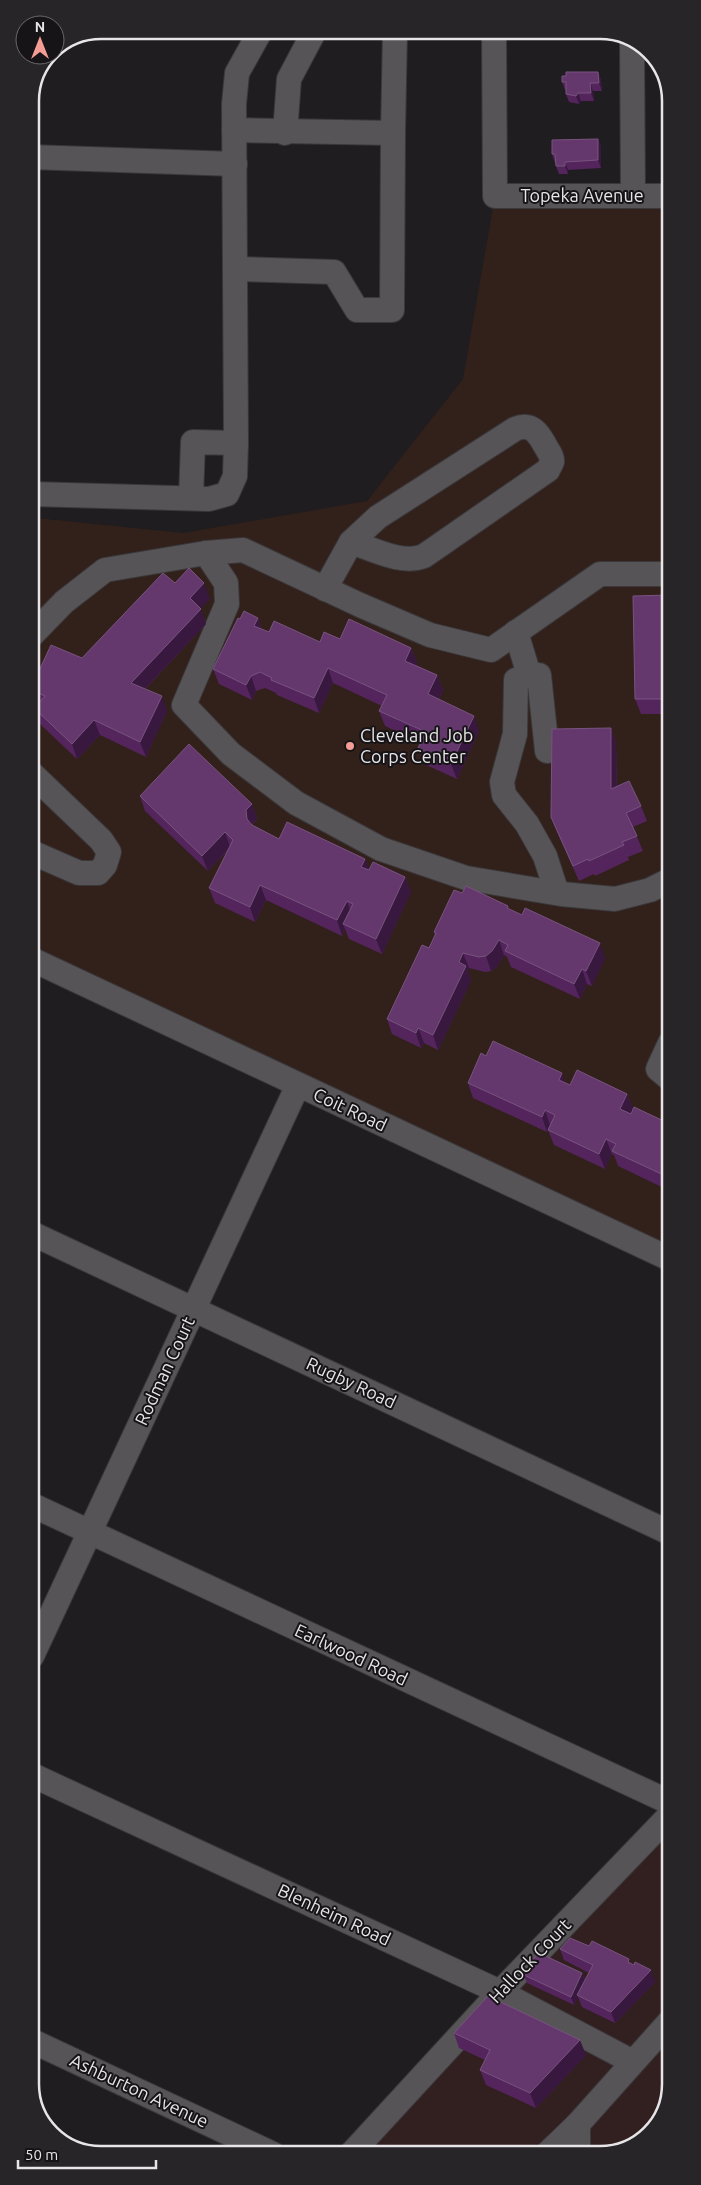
<svg xmlns="http://www.w3.org/2000/svg" width="701" height="2185" font-family="Ubuntu,sans-serif">
  <style>
    .commercial { fill: #321f20 }
    .education { fill: #32201b }
    .lines { fill: none; stroke-linecap: round; stroke-linejoin: round }
    .minor-casing { stroke: #3a383a; stroke-width: 26 }
    .minor { stroke: #575457; stroke-width: 24 }
    .wall { fill: #54245d }
    .shaded-wall { fill: #38183f }
    .building { fill: #64386c; stroke: #78537f }
    .poi-dot { fill: #f59c95; stroke: #161416; stroke-width: 2 }
    .labels { text-anchor: middle; stroke-width: 4; stroke-linejoin: round; paint-order: stroke }
    .street-label { font-size: 18px; fill: #e7e5e7; stroke: #161416 }
    .poi-label { font-size: 18px; fill: #e7e5e7; stroke: #161416; text-anchor: start }
    .rim { fill: none; stroke: #e7e5e7; stroke-width: 2.5 }
  </style>
  <rect width="100%" height="100%" fill="#1f1d20"/>
  <!-- commercial -->
  <path class="commercial" d="M671 1814V2084L656 2127 618 2153 351 2154Z"/>
  <!-- education -->
  <path class="education" d="M495 196H669L670 1259 31 959V530L36 518 183 533 367 501 463 379Z"/>
  <g class="lines">
    <defs>
      <g id="minor">
        <path d="M494 30 495 196H669"/>
        <path d="M632 42 633 196"/>
        <path d="M234 130 393 133 395 30"/>
        <path d="M285 133 289 79 315 30"/>
        <path d="M30 157 235 164"/>
        <path d="M236 269 334 272 357 310H392L393 133"/>
        <path d="M31 494 209 499 227 494 235 476 236 443 234 104 237 73 261 30"/>
        <path d="M191 498 193 442 236 443"/>
        <path d="M206 553 226 583 227 604 184 705 231 754 296 803 381 849 466 878 561 894 615 899 650 890 670 880"/>
        <path d="M325 589 351 542 378 517 515 429C532 422 539 434 546 447 548 451 553 457 552 462 552 463 548 469 548 470L424 556C402 565 373 549 351 542"/>
        <path d="M516 632 529 675 516 680 515 734 502 782 504 795 527 824 545 856 557 893"/>
        <path d="M31 636 64 602 105 570 206 553 243 550 360 605 430 635 491 650 600 574H669"/>
        <path d="M529 675H539L547 751"/>
        <path d="M31 773 101 840 109 852 105 865 98 873H79L31 852"/>
        <path d="M31 959 670 1259"/>
        <path d="M670 1043 658 1069 670 1079"/>
        <path d="M31 1233 670 1533"/>
        <path d="M32 1505 671 1803"/>
        <path d="M32 1656 298 1085"/>
        <path d="M32 1775 500 1992 633 2062"/>
        <path d="M32 2041 273 2154"/>
        <path d="M578 2124V2153"/>
        <path d="M548 2153 578 2124 671 2020"/>
        <path d="M351 2154 500 1992 671 1814"/>
      </g>
    </defs>
    <!-- minor casing -->
    <use href="#minor" class="minor-casing"/>
    <!-- minor -->
    <use href="#minor" class="minor"/>
  </g>
  <!-- wall -->
  <g class="wall">
    <path d="M598 72 601 80 602 91H593L594 101H581L579 104 569 102 566 94V90H565L562 82Z"/>
    <path d="M598 139 601 147V168L568 170V174H559L556 166V163H555L552 154Z"/>
    <path d="M175 583 210 599 200 608 206 624 145 689 167 711 146 757 100 735 77 759 39 723 34 708 36 705 31 692V688L82 658Z"/>
    <path d="M669 595V714H641L635 699Z"/>
    <path d="M258 618 262 630 269 632 320 642 340 639 411 648 417 663 416 665 437 675 443 690 439 699 479 731 457 779 424 764 418 748 421 743 385 726 379 711 382 706 333 683 319 713 277 695 276 693 265 688 256 691 252 700 219 684 213 669 240 619Z"/>
    <path d="M611 728 616 744 617 786 641 806 647 821 633 827 643 851 628 857 629 860 595 876 594 874 579 881 557 832 551 817Z"/>
    <path d="M140 796 252 804 257 819 252 825 279 839 369 869 405 877 411 892 382 954 349 939 345 929 342 936 266 900 255 922 215 903 209 888 228 850 208 871 145 811Z"/>
    <path d="M462 893 508 906 509 909 605 958 592 986 587 984 580 999 511 967 507 957 504 955 497 967 491 971 485 972 469 968 468 971 471 981 438 1050 424 1043 421 1048 392 1034 387 1019 429 948 435 935 434 932Z"/>
    <path d="M670 932V950L666 948 664 944Z"/>
    <path d="M468 1083H566L570 1085 627 1094 633 1109 670 1124V1191L618 1166 614 1155 612 1154 605 1169 554 1145 548 1130 550 1125 547 1132 473 1098Z"/>
    <path d="M671 1880V1904L666 1902 661 1890Z"/>
    <path d="M589 1946 630 1963 655 1982 615 2023 582 2007 578 1997 574 2005 527 1983 524 1975 582 1973 585 1980 589 1973 564 1960 560 1949Z"/>
    <path d="M454 2033 586 2055 536 2108 486 2085 480 2070 485 2060 459 2048Z"/>
  </g>
  <!-- shaded-wall -->
  <g class="shaded-wall">
    <path d="M598 72 601 80 602 91 599 83Z"/>
    <path d="M590 83 593 91 594 101 591 93Z"/>
    <path d="M578 93 581 101 579 104 576 96Z"/>
    <path d="M598 139 601 147V168L598 160Z"/>
    <path d="M565 162 568 170V174L565 166Z"/>
    <path d="M204 583 210 599 196 613 190 598Z"/>
    <path d="M201 609 206 624 136 698 131 683Z"/>
    <path d="M258 618 263 633 254 626Z"/>
    <path d="M411 648 417 663 411 676 405 661Z"/>
    <path d="M328 668 333 683 319 713 314 698Z"/>
    <path d="M437 675 443 690 434 709 428 694Z"/>
    <path d="M251 676 256 691 252 700 246 685Z"/>
    <path d="M162 696 167 711 146 757 140 742Z"/>
    <path d="M474 716 479 731 457 779 451 764Z"/>
    <path d="M94 720 100 735 77 759 72 744Z"/>
    <path d="M611 728 616 744 617 804 611 789Z"/>
    <path d="M252 804 257 819 251 825 247 819 246 810Z"/>
    <path d="M225 832 230 847 208 871 202 856Z"/>
    <path d="M365 859 371 874 361 867Z"/>
    <path d="M405 877 411 892 382 954 376 939Z"/>
    <path d="M260 885 266 900 255 922 250 907Z"/>
    <path d="M347 901 352 916 343 924 345 929 342 936 337 920Z"/>
    <path d="M499 940 504 955 497 967 491 971 486 956Z"/>
    <path d="M600 943 605 958 592 986 586 971Z"/>
    <path d="M463 953 469 968 468 971 471 981 438 1050 433 1035 459 962Z"/>
    <path d="M582 969 587 984 580 999 574 984Z"/>
    <path d="M418 1028 424 1043 421 1048 416 1033Z"/>
    <path d="M562 1073 568 1088 559 1080Z"/>
    <path d="M627 1094 633 1109 626 1124 620 1109Z"/>
    <path d="M545 1110 550 1125 547 1132 542 1117Z"/>
    <path d="M606 1139 612 1154 605 1169 599 1154Z"/>
    <path d="M651 1970 655 1982 615 2023 611 2012Z"/>
    <path d="M582 1973 585 1981 577 1995 578 1997 574 2005 571 1997Z"/>
    <path d="M580 2040 586 2055 536 2108 530 2093Z"/>
  </g>
  <!-- building -->
  <g class="building">
    <path d="M566 72H598L599 83H590L591 93H578L576 96 566 94V82H562V76H566Z"/>
    <path d="M669 105V126H667V106Z"/>
    <path d="M598 139V160L565 162V166H556L555 154H552V140Z"/>
    <path d="M667 143H669V163L666 162Z"/>
    <path d="M189 568 204 583 190 598 201 609 131 683 162 696 140 742 94 720 72 744 34 708 45 696 31 690V688L51 645 82 658 163 573 175 583Z"/>
    <path d="M669 595V699H635L633 596Z"/>
    <path d="M244 611 258 618 254 626 269 632 274 621 320 642 324 632 340 639 349 619 411 648 405 661 437 675 428 694 474 716 451 764 418 748 426 732 379 711 387 695 328 668 314 698 271 680 272 678 260 672 251 676 246 685 213 669 238 618 240 619Z"/>
    <path d="M611 728V789L629 781 641 806 626 813 637 836 622 842 624 845 589 861 588 859 573 866 551 817 552 729Z"/>
    <path d="M189 744 252 804 246 810 247 819 252 825 279 839 287 822 365 859 361 867 369 870 373 862 405 877 376 939 343 924 353 904 347 901 337 920 260 885 250 907 209 888 233 840 225 832 202 856 140 796Z"/>
    <path d="M466 886 508 906 507 908 522 915 525 908 600 943 586 971 582 969 574 984 505 951 508 945 499 940 492 951 486 956 479 957 463 953 459 962 466 966 433 1035 418 1028 416 1033 387 1019 422 945 429 948 436 933 434 932 454 890 462 893Z"/>
    <path d="M670 932V947L664 944V935Z"/>
    <path d="M493 1041 562 1073 559 1080 570 1085 577 1070 627 1094 620 1109 631 1114 634 1107 670 1124V1178L612 1151 616 1144 606 1139 599 1154 548 1130 555 1115 545 1110 542 1117 468 1083 481 1053 486 1056Z"/>
    <path d="M671 1880V1894L661 1890Z"/>
    <path d="M570 1938 589 1946 592 1941 629 1959 628 1962 634 1965 635 1962 651 1970 611 2012 577 1995 593 1965 560 1949Z"/>
    <path d="M539 1953 582 1973 571 1997 524 1975 530 1963Z"/>
    <path d="M488 1996 580 2040 530 2093 480 2070 490 2050 454 2033Z"/>
  </g>
  <!-- markers -->
  <circle class="poi-dot" cx="350" cy="746" r="5"/>
  <g class="labels">
    <!-- street labels -->
    <g class="street-label">
      <text x="582" y="202">Topeka Avenue</text>
      <text transform="translate(350 1110) rotate(25)" y="6">Coit Road</text>
      <text transform="translate(165 1371) rotate(-65)" y="6">Rodman Court</text>
      <text transform="translate(351 1383) rotate(25)" y="6">Rugby Road</text>
      <text transform="translate(351 1655) rotate(25)" y="6">Earlwood Road</text>
      <text transform="translate(334 1915) rotate(25)" y="6">Blenheim Road</text>
      <text transform="translate(530 1961) rotate(-46)" y="6">Hallock Court</text>
      <text transform="translate(139 2091) rotate(25)" y="6">Ashburton Avenue</text>
    </g>
    <!-- poi labels -->
    <g class="poi-label">
      <text x="360" y="742">Cleveland Job<tspan x="360" dy="21">Corps Center</tspan></text>
    </g>
  </g>
  <!-- crop -->
  <path d="M0 0H701V2185H0ZM101 39H600A62 62 0 0 1 662 101V2084A62 62 0 0 1 600 2146H101A62 62 0 0 1 39 2084V101A62 62 0 0 1 101 39Z" fill="#272527" fill-rule="evenodd"/>
  <path class="rim" d="M101 39H600A62 62 0 0 1 662 101V2084A62 62 0 0 1 600 2146H101A62 62 0 0 1 39 2084V101A62 62 0 0 1 101 39Z"/>
  <!-- north arrow -->
  <g transform="translate(40 40)"><circle r="24" fill="#161416" stroke="#6a686a"/>
  <path d="M0-4L9 19L0 12L-9 19Z" fill="#f59c95"/>
  <text y="-8" font-size="14" font-weight="bold" text-anchor="middle" fill="#e7e5e7">N</text>
  </g>
  <!-- scale -->
  <path d="M18 2160v8h138v-8" fill="none" stroke="#e7e5e7" stroke-width="2.5"/>
  <text x="25" y="2160" font-size="15" fill="#e7e5e7" stroke="#161416" stroke-width="4" paint-order="stroke">50 m</text>
</svg>
